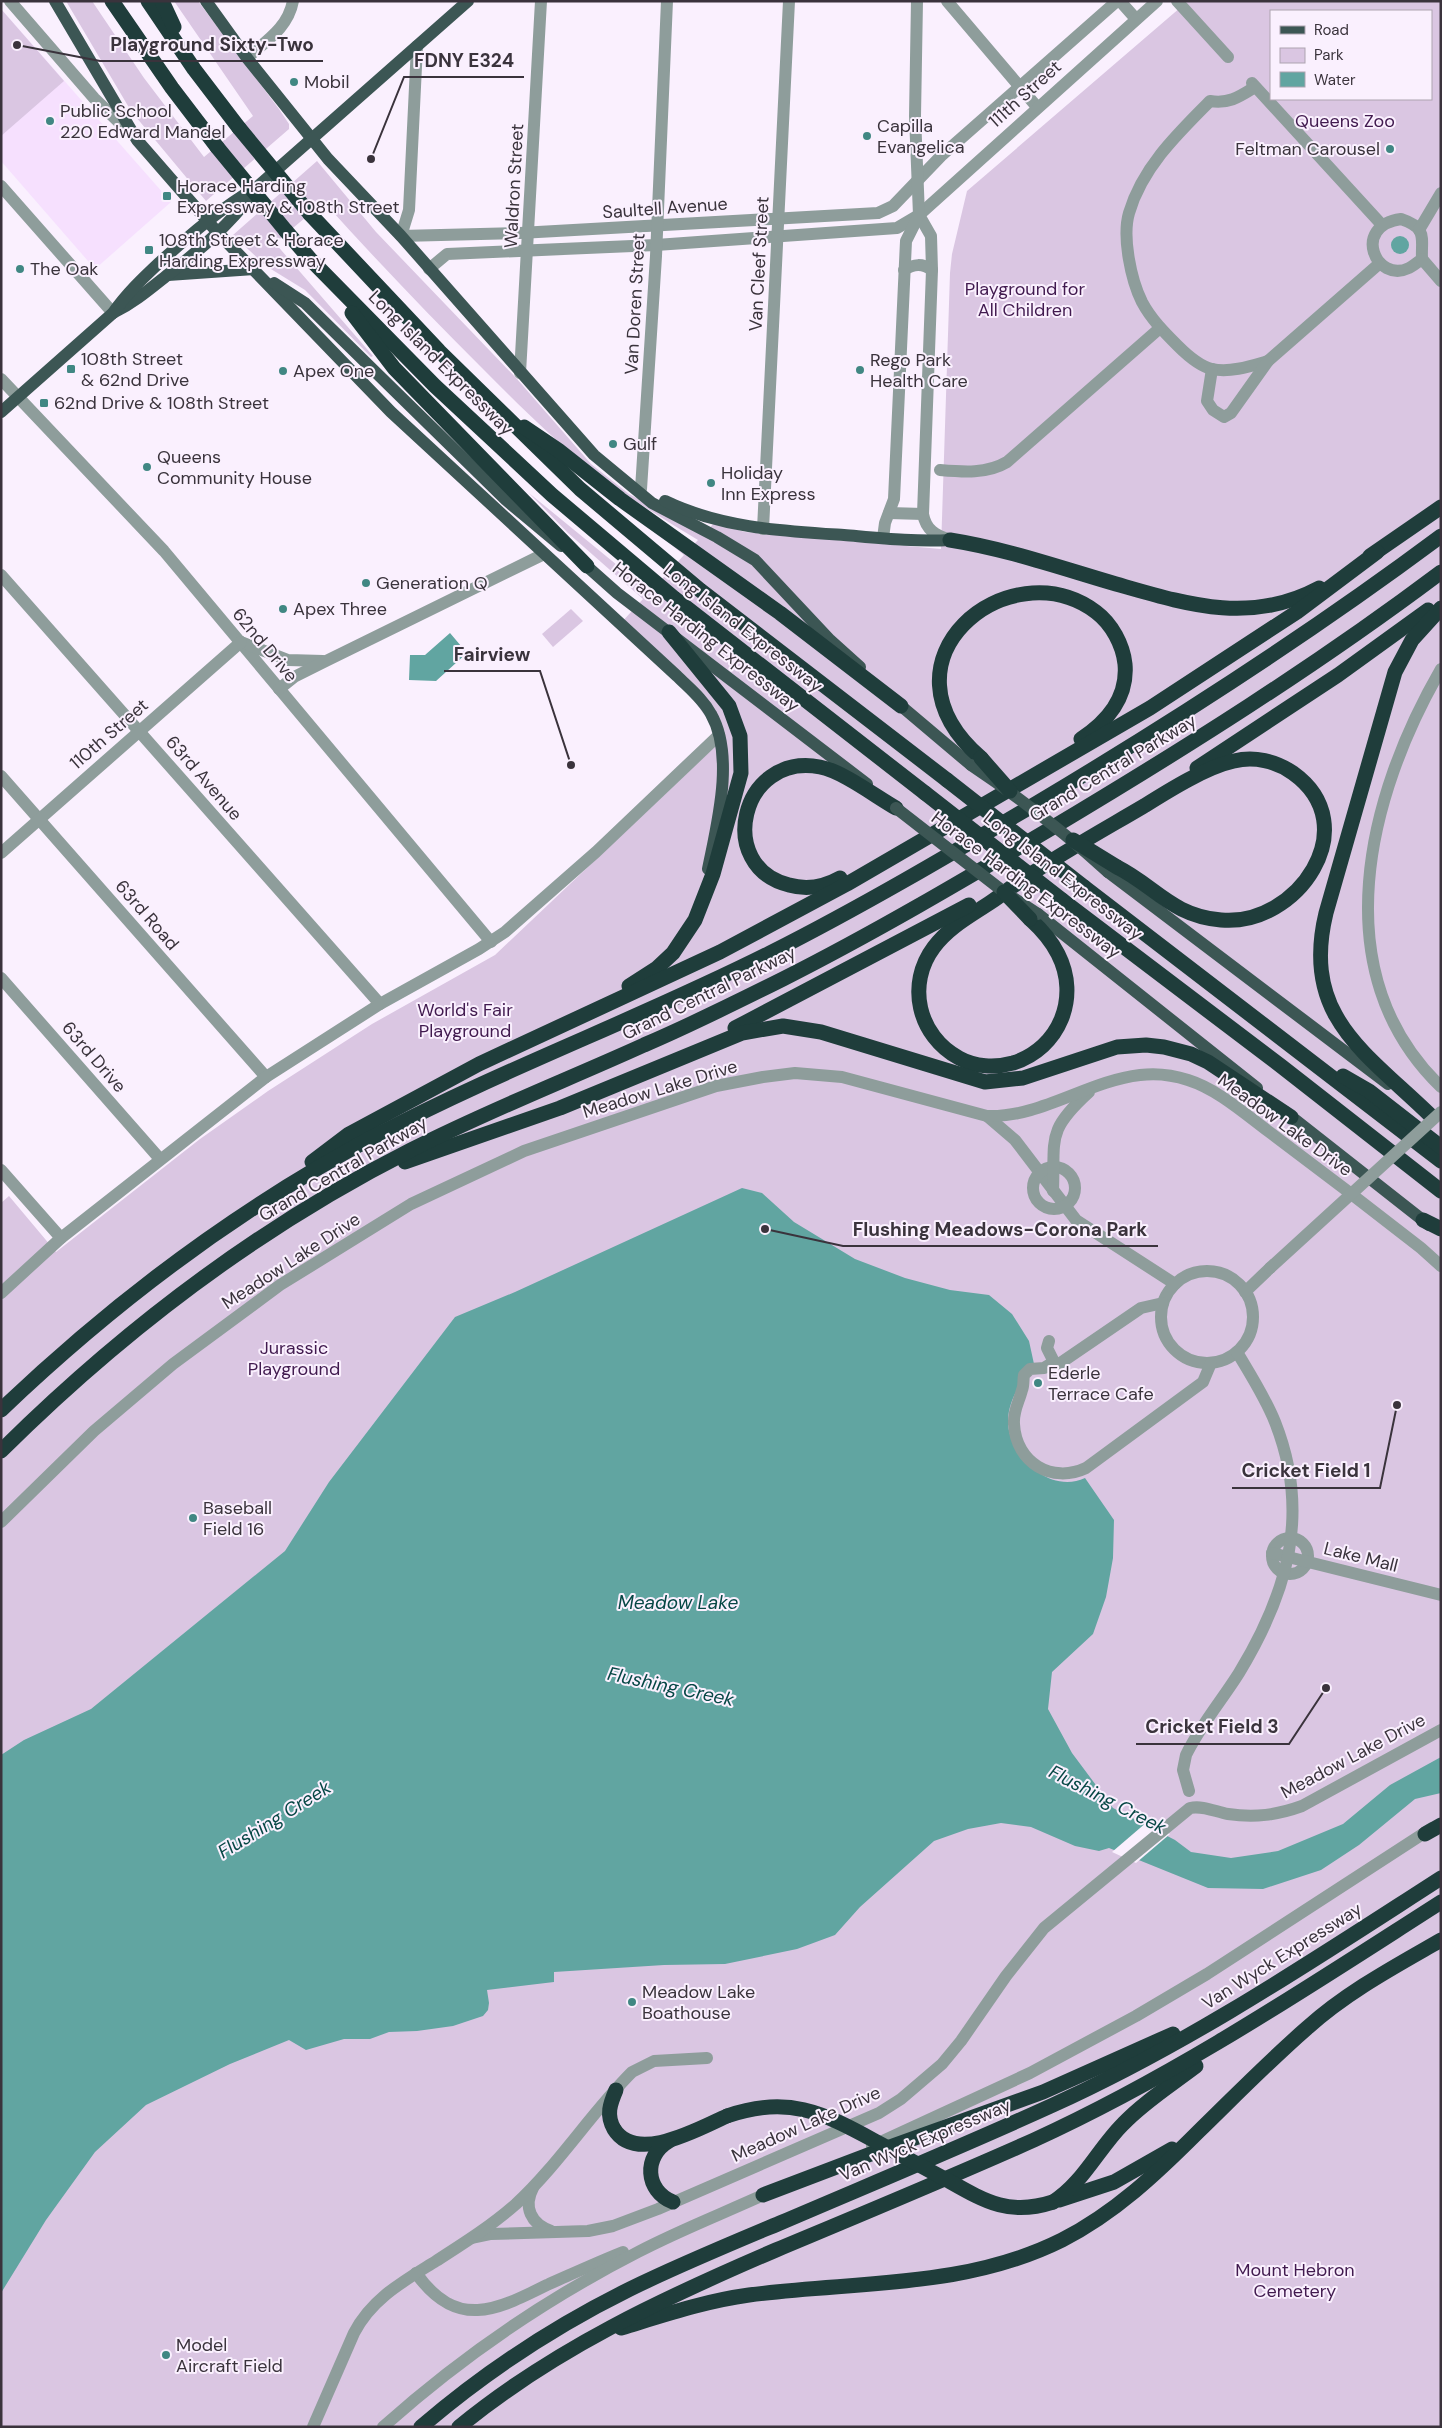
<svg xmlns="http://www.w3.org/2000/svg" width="1442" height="2428" font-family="'DM Sans',sans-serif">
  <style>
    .built { fill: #f6e0fe }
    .green { fill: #dac6e2; fill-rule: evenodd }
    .water { fill: #61a5a1 }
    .pier { fill: #faf0fe }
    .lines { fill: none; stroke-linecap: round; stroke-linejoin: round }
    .minor { stroke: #8e9d9b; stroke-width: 12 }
    .major { stroke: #3c5654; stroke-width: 12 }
    .highway { stroke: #1f3d3b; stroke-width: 15 }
    .minor-bridge { stroke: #8e9d9b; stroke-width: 12 }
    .major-bridge { stroke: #3c5654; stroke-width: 12 }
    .highway-bridge { stroke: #1f3d3b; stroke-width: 15 }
    .poi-dot { fill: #408783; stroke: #faf0fe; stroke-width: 2 }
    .labels { text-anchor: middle; stroke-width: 4; stroke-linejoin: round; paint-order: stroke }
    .poi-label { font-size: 18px; fill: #3a333c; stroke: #faf0fe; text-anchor: start }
    .street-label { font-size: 18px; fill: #3a333c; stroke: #faf0fe }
    .park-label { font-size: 18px; fill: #411a4f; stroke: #faf0fe }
    .water-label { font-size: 19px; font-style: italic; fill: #064745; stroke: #faf0fe }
    .leader { fill: none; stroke: #3a333c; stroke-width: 2 }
    .callout-dot { fill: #3a333c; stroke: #faf0fe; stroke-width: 2 }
    .callout-label { font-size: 19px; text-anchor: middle; font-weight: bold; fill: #3a333c; stroke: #faf0fe; stroke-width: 4; stroke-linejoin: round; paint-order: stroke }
  </style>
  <rect width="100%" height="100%" fill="#faf0fe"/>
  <!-- built -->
  <path class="built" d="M1 9 171 202 95 269 1 161Z"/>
  <!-- green -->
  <g class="green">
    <path d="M66 1H92L144 78 204 157 253 116 174 1H198L279 109 289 124V129L206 201 131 111Z"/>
    <path d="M1188 1H1441V2427H1V1203L9 1196 56 1252 200 1139 268 1091 372 1024 495 955 722 740 677 676 620 624 643 599 568 533 529 493 650 592 684 555 659 535 687 552 698 540C660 517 622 494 587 466 551 437 517 403 484 370 429 315 376 260 324 202L275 243 373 356 371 357 305 290 266 266 233 235 317 161 376 232 517 379 591 464 629 494 704 534 714 523 745 532 941 549 950 273 952 254 967 191ZM1271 11H1431V99H1271Z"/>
    <path d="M1 9 64 81 1 136Z"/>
    <path d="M571 609 583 621 553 647 542 634Z"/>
  </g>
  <!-- water -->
  <g class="water">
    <circle cx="1400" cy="245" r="9"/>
    <path d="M450 633 467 653 436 681 409 680 410 655H425Z"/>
    <path d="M742 1188 762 1193 794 1222 855 1259 905 1278 950 1290 989 1295 1012 1314 1029 1341 1034 1364C1022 1381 1009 1398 1008 1420 1007 1454 1049 1495 1085 1478L1114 1520 1113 1558 1106 1597 1093 1634 1052 1672 1048 1709 1072 1753 1113 1808 1175 1840 1191 1852 1231 1858 1278 1851 1343 1824 1390 1785 1441 1757V1793L1415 1799 1359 1845 1321 1870 1263 1889 1208 1888 1109 1848 1099 1851 1075 1846 1031 1827 1001 1823 968 1829 934 1841 860 1907 835 1935 797 1949 725 1964 664 1965 554 1972V1982L487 1990 489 2003 488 2010 483 2016 453 2026 417 2031 389 2032 370 2039H344L306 2050 289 2040 230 2064 146 2105 95 2152 46 2220 1 2293V1755L24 1740 91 1709 285 1551 329 1482 455 1317 515 1292Z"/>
  </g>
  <!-- pier -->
  <path class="pier" d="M1147 1822 1170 1834 1136 1863 1112 1852Z"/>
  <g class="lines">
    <!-- minor -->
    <g class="minor">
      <path d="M10 1 94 98 131 134"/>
      <path d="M947 1 1037 107"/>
      <path d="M1120 1 1136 19"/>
      <path d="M1177 1 1228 57"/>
      <path d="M417 46 409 210 401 236 520 233 878 213 893 206 941 156 1117 1"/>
      <path d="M247 58C266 41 288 28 293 1"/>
      <path d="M1252 83 1382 225"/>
      <path d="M1255 87C1239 97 1229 104 1210 101 1177 134 1142 168 1129 213 1122 237 1131 280 1142 302 1151 319 1164 332 1178 346 1187 355 1199 366 1212 369 1230 373 1251 366 1268 361L1380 263"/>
      <path d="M1 186 113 313"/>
      <path d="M919 215 931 236 932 270 923 514C926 530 935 535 950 540"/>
      <path d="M1401 219C1428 228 1421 238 1422 259 1418 262 1413 266 1409 268 1376 284 1351 226 1401 219Z"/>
      <path d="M1419 230 1441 193"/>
      <path d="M1422 259 1441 281"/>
      <path d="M429 269 447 254 656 245 897 228 919 215 1157 1"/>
      <path d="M904 270C914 264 922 263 932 270"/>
      <path d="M1212 369 1207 401 1213 410 1224 417 1231 413 1268 361"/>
      <path d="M520 373 541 1"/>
      <path d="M1 379 164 551 491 942"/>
      <path d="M940 470C963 472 987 474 1007 462L1160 328"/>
      <path d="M641 489 656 256 667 1"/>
      <path d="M889 513 923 514"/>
      <path d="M763 529 789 1"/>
      <path d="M883 538 885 523 894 499 906 241 919 215 915 116 917 1"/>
      <path d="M1 575 380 1004"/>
      <path d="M241 642 288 660 323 661"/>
      <path d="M1441 669C1368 795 1322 972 1441 1087"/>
      <path d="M279 689 294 677 326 661 544 554"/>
      <path d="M1 776 266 1077"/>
      <path d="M1 853 241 642"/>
      <path d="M1 978 160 1159"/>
      <path d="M987 1116 1015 1140 1076 1220 1175 1284"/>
      <circle cx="1054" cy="1188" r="21"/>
      <path d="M1 1170 61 1238"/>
      <path d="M1053 1191C1055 1138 1046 1131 1089 1092"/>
      <circle cx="1207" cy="1317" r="46"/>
      <path d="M1245 1292 1270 1268"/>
      <path d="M1 1293 61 1238 266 1077 380 1004 479 949 505 932 596 852 719 735"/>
      <path d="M1049 1341 1047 1348 1054 1362 1044 1368 1030 1369 1024 1375C1023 1380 1024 1386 1022 1390 1019 1402 1013 1411 1014 1424 1016 1463 1052 1484 1086 1468L1203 1382 1211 1363"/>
      <path d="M1059 1364 1141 1308 1163 1303"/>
      <path d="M1 1522 94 1431 173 1364 280 1285 411 1204 524 1151 716 1086 763 1077 795 1073 842 1077 987 1116C1040 1118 1088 1081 1140 1075 1156 1073 1173 1075 1188 1080 1217 1089 1244 1113 1268 1131 1319 1169 1370 1208 1421 1248L1441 1266"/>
      <circle cx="1290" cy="1556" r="18"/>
      <path d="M1272 1553 1441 1595"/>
      <path d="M1189 1791 1183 1770 1186 1755C1200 1726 1222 1700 1239 1673 1288 1592 1311 1513 1275 1422 1265 1397 1250 1374 1237 1352"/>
      <path d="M872 2146 1030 2073 1136 2016 1207 1974 1432 1828"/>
      <path d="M533 2188C523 2207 531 2224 551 2231"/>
      <path d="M472 2238 491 2234 588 2231 613 2226 658 2209 879 2113 901 2099 942 2064 961 2041 1006 1976 1044 1928 1190 1808C1203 1805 1216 1812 1228 1814 1255 1818 1277 1815 1302 1806L1441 1730"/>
      <path d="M416 2273C457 2331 497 2310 549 2284 574 2273 598 2262 623 2252"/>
      <path d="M313 2427 354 2333C372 2298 404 2281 436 2261 464 2243 491 2226 516 2204 559 2164 591 2113 632 2072L654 2061 707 2058"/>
      <path d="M383 2427C460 2358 546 2299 638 2252 682 2229 727 2212 772 2191"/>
    </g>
    <!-- major -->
    <g class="major">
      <path d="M55 1 137 140 218 233 391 412 677 676C689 688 703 699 711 714 735 756 717 824 708 869"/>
      <path d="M206 1 247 58 328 159 401 236 594 455 652 503 717 537 755 560 830 640 860 667"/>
      <path d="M168 275 254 269"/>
      <path d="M274 283 305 303 506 500 561 546"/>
      <path d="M113 313C135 302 151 288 170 273 201 249 229 225 253 193"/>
      <path d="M1 412 113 313C127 293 143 278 160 262 192 233 220 209 257 187L468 1"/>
      <path d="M665 501C721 528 782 531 844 535 879 538 915 542 950 540"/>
      <path d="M581 561 617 593 867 784"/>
      <path d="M894 700 971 765"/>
      <path d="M1108 872 1388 1084"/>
      <path d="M1038 914 1257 1088"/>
      <path d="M1284 1111 1429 1225"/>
    </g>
    <!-- highway -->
    <g class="highway">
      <path d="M112 1 172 88 217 147"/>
      <path d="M148 1 194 69 239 128"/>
      <path d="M162 1 174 27"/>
      <path d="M310 214 439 351 580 489 700 590 947 780"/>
      <path d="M286 231 310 259 435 386 552 495 674 598 925 793"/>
      <path d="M352 313 394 368 587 566"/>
      <path d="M524 427 558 450 620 499 780 613 901 706"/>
      <path d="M950 540C1007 549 1061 568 1116 584 1186 604 1250 625 1319 588"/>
      <path d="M1370 556 1441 507"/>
      <path d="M981 758C869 661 1009 547 1096 612 1112 624 1123 645 1125 664 1128 697 1107 722 1081 739"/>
      <path d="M1197 768 1338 675 1428 610"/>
      <path d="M840 878C824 887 807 890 789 885 715 867 740 752 820 767 842 771 875 796 896 808"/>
      <path d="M1084 887 1441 1161"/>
      <path d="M1062 900 1281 1066 1441 1191"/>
      <path d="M1030 919C1041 929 1051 940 1058 954 1080 997 1060 1048 1013 1063 995 1068 975 1067 959 1058 918 1036 906 984 934 947 949 927 970 916 991 902 1003 894 1015 884 1028 876 1065 851 1105 829 1144 806 1168 791 1206 767 1234 761 1254 756 1276 761 1293 773 1367 826 1297 927 1221 920 1172 916 1155 886 1117 867"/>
      <path d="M629 986 657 968 673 953 695 920 713 874 741 773 740 736 729 706 669 632"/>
      <path d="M735 1028 969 905"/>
      <path d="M1343 1076 1369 1091 1441 1147"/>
      <path d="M1430 1115C1365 1052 1301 1016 1326 913L1395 672 1412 640 1441 608"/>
      <path d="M312 1162 349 1134 479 1064 720 952 847 884 1150 708 1297 612 1377 552"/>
      <path d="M405 1162 560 1108 742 1033 783 1026 821 1032 985 1082 1023 1078 1117 1047 1146 1045 1164 1047 1191 1054 1208 1062 1291 1117"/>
      <path d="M1423 1220 1441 1229"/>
      <path d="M1 1410C114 1302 239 1208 377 1135 505 1068 641 1018 770 953 861 907 949 855 1037 803 1176 720 1311 633 1441 536"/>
      <path d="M1 1451C122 1331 259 1227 411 1150 487 1111 567 1080 644 1045 691 1025 737 1002 783 979 874 933 962 881 1050 829 1184 749 1316 666 1441 572"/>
      <path d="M1425 1834 1441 1825"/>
      <path d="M616 2090C610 2104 606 2115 614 2129 636 2165 700 2128 727 2116"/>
      <path d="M669 2141C643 2156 645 2191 673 2202"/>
      <path d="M763 2195 876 2152 1043 2092 1173 2034"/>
      <path d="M1059 2200 1114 2182 1172 2149"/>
      <path d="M1053 2202C1083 2183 1098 2149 1123 2124 1144 2102 1171 2085 1196 2066"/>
      <path d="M621 2328C664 2315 705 2301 749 2295 855 2281 964 2289 1062 2240 1115 2213 1157 2173 1198 2132 1234 2097 1269 2061 1307 2028 1347 1992 1394 1967 1441 1940"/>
      <path d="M421 2427C485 2372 555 2326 630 2289 679 2265 730 2244 780 2223 871 2184 963 2146 1053 2105 1190 2043 1315 1959 1441 1878"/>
      <path d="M459 2427C554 2349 664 2298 776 2250 862 2214 949 2178 1034 2140 1178 2074 1308 1987 1441 1902"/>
    </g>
    <!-- minor-bridge -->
    <path class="minor-bridge" d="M1270 1268 1441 1112"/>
    <!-- major-bridge -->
    <g class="major-bridge">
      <path d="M971 765C1019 797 1065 833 1108 872"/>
      <path d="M896 808 1004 892 1038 914"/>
    </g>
    <!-- highway-bridge -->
    <g class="highway-bridge">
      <path d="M239 128 310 214"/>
      <path d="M217 147 286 231"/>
      <path d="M981 758 1010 791"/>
      <path d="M947 780 1084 887"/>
      <path d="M925 793 1062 900"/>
      <path d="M1073 840 1117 867"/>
      <path d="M1004 892 1030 919"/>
      <path d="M727 2116C787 2095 822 2112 875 2141 900 2154 924 2168 949 2181 986 2202 1010 2216 1053 2202"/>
    </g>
  </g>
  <!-- markers -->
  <g class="poi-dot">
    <circle cx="294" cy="82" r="5"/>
    <circle cx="50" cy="121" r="5"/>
    <circle cx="867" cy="136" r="5"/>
    <circle cx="1390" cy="149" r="5"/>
    <rect x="162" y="191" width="10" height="10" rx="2.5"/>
    <rect x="144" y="245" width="10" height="10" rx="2.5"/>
    <circle cx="20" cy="269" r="5"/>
    <rect x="66" y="364" width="10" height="10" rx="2.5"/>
    <circle cx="860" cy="370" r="5"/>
    <circle cx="283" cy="371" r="5"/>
    <rect x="39" y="398" width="10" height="10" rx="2.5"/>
    <circle cx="613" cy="444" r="5"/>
    <circle cx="147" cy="467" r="5"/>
    <circle cx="711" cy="483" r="5"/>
    <circle cx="366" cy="583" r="5"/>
    <circle cx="283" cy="609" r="5"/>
    <circle cx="1038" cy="1383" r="5"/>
    <circle cx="193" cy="1518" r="5"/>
    <circle cx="632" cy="2002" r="5"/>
    <circle cx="166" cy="2355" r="5"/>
  </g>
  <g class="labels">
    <!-- poi labels -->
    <g class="poi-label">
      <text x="304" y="88">Mobil</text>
      <text x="60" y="117">Public School<tspan x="60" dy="21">220 Edward Mandel</tspan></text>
      <text x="877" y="132">Capilla<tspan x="877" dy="21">Evangelica</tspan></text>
      <text x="1380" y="155" text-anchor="end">Feltman Carousel</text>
      <text x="177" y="192">Horace Harding<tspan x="177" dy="21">Expressway &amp; 108th Street</tspan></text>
      <text x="159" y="246">108th Street &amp; Horace<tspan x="159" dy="21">Harding Expressway</tspan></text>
      <text x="30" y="275">The Oak</text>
      <text x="81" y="365">108th Street<tspan x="81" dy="21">&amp; 62nd Drive</tspan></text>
      <text x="870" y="366">Rego Park<tspan x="870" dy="21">Health Care</tspan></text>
      <text x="293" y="377">Apex One</text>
      <text x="54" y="409">62nd Drive &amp; 108th Street</text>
      <text x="623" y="450">Gulf</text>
      <text x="157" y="463">Queens<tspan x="157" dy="21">Community House</tspan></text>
      <text x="721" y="479">Holiday<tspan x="721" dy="21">Inn Express</tspan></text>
      <text x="376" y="589">Generation Q</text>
      <text x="293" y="615">Apex Three</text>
      <text x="1048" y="1379">Ederle<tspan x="1048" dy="21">Terrace Cafe</tspan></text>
      <text x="203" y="1514">Baseball<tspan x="203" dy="21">Field 16</tspan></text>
      <text x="642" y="1998">Meadow Lake<tspan x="642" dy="21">Boathouse</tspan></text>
      <text x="176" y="2351">Model<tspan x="176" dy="21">Aircraft Field</tspan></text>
    </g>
    <!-- street labels -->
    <g class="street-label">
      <text transform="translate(1025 94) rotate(-42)" y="6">111th Street</text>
      <text transform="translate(514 186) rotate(-87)" y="6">Waldron Street</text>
      <text transform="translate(665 208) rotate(-4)" y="6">Saultell Avenue</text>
      <text transform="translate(759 264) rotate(-87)" y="6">Van Cleef Street</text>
      <text transform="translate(635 304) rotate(-87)" y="6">Van Doren Street</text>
      <text transform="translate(441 363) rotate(45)" y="6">Long Island Expressway</text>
      <text transform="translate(743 628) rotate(38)" y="6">Long Island Expressway</text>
      <text transform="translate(706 637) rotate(38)" y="6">Horace Harding Expressway</text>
      <text transform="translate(265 645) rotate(50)" y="6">62nd Drive</text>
      <text transform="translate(109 734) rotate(-41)" y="6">110th Street</text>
      <text transform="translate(1113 768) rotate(-31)" y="6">Grand Central Parkway</text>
      <text transform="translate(204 778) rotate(49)" y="6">63rd Avenue</text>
      <text transform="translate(1063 876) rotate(38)" y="6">Long Island Expressway</text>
      <text transform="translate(1026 885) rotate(37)" y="6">Horace Harding Expressway</text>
      <text transform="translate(147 915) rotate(49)" y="6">63rd Road</text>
      <text transform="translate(709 993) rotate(-26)" y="6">Grand Central Parkway</text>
      <text transform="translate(94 1057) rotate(49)" y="6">63rd Drive</text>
      <text transform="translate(660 1089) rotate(-17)" y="6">Meadow Lake Drive</text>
      <text transform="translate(1285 1125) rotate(36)" y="6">Meadow Lake Drive</text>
      <text transform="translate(343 1169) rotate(-30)" y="6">Grand Central Parkway</text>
      <text transform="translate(291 1261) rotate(-33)" y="6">Meadow Lake Drive</text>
      <text transform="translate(1361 1557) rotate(14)" y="6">Lake Mall</text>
      <text transform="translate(1353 1756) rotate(-28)" y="6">Meadow Lake Drive</text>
      <text transform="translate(1282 1956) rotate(-32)" y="6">Van Wyck Expressway</text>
      <text transform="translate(806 2124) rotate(-24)" y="6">Meadow Lake Drive</text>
      <text transform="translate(925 2140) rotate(-23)" y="6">Van Wyck Expressway</text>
    </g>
    <!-- park labels -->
    <g class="park-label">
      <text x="1345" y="127">Queens Zoo</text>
      <text x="1025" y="295">Playground for<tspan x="1025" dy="21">All Children</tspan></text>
      <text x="465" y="1016">World's Fair<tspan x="465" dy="21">Playground</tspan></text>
      <text x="294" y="1354">Jurassic<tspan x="294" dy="21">Playground</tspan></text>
      <text x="1295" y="2276">Mount Hebron<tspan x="1295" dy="21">Cemetery</tspan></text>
    </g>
    <!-- water labels -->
    <g class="water-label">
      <text x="678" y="1609">Meadow Lake</text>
      <text transform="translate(671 1686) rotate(12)" y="7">Flushing Creek</text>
      <text transform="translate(1108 1799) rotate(27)" y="7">Flushing Creek</text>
      <text transform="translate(274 1819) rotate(-32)" y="7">Flushing Creek</text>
    </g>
  </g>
  <!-- callouts -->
  <path class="leader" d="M17 45L100 61H323M371 159L404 77H524M571 765L540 671H444M765 1229L843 1246H1158M1397 1405L1380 1488H1232M1326 1688L1289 1744H1136"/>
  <g class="callout-dot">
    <circle cx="17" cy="45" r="5"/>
    <circle cx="371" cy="159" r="5"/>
    <circle cx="571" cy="765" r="5"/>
    <circle cx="765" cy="1229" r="5"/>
    <circle cx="1397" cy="1405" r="5"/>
    <circle cx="1326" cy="1688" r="5"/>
  </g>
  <g class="callout-label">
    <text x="212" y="51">Playground Sixty-Two</text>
    <text x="464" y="67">FDNY E324</text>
    <text x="492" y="661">Fairview</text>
    <text x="1000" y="1236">Flushing Meadows-Corona Park</text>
    <text x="1306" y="1477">Cricket Field 1</text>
    <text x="1212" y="1733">Cricket Field 3</text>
  </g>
  <!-- border -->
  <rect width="1442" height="2428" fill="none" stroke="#3a333c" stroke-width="5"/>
  <!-- legend -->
  <rect x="1270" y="10" width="162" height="90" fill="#faf0fe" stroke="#ada4b0"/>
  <rect x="1280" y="26" width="25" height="8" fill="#3c5654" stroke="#ada4b0"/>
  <text x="1314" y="35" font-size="15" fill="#3a333c">Road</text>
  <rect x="1280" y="48" width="25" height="15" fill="#dac6e2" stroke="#ada4b0"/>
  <text x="1314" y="60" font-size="15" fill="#3a333c">Park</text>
  <rect x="1280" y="72" width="25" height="15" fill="#61a5a1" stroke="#ada4b0"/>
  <text x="1314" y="85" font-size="15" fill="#3a333c">Water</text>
</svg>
